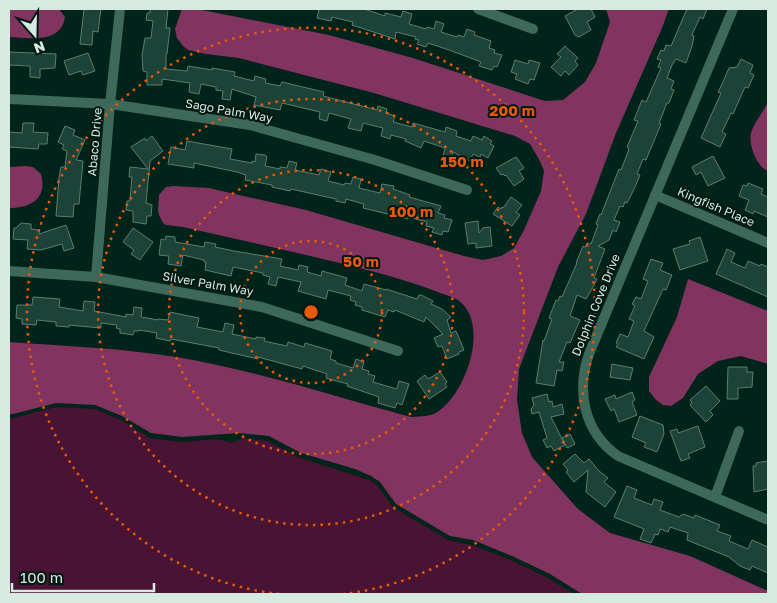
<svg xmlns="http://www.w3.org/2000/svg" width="777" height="603" font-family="'Golos Text',sans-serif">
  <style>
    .green { fill: #491333 }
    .water { fill: #813460 }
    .building { fill: #1d4237; stroke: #5a7e72 }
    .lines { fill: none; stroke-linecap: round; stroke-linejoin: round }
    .minor { stroke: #3d685a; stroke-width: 10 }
    .ring { fill: none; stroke: #e8590c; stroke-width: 2.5; stroke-dasharray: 2.5 5 }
    .labels { text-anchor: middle; stroke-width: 4; stroke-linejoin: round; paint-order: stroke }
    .street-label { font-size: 12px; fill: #d6eae2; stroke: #001811 }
    .centre { fill: #e8590c; stroke: #001811; stroke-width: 2.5 }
    .ring-label { font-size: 15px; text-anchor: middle; font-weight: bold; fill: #e8590c; stroke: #001811; stroke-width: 4; stroke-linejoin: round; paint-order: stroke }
  </style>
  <rect width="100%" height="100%" fill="#00231a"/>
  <!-- green -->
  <path class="green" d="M56 407 95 409 121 420 150 438 182 442 217 439 232 443 243 438 268 441 300 458 370 480 377 485 393 507 448 540 472 545 511 560 548 578 574 594H9V419Z"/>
  <!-- water -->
  <g class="water">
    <path d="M9 9H59L65 17C61 44 30 38 9 37Z"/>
    <path d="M182 9 202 10 329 35 413 58 545 101 563 100 585 82 596 63 610 22 606 9H669L662 28 616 133 586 214 558 267 519 369 517 400 522 433 532 457 578 509 610 533 690 556 768 591V594H582L550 574 512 556 473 540 450 536 396 504 380 482 371 476 355 469 301 453 269 436 239 433 182 437 151 433 122 416 95 405 56 403 9 415V342C64 346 121 348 176 357 255 370 333 396 411 417 422 416 432 417 440 410 467 390 490 323 458 300 453 297 446 295 440 293 420 285 400 279 379 273 314 256 249 242 183 227L166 225 163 223 159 215 158 210 159 195 166 187 173 186 209 188 239 195 306 210 464 256 483 260 501 256 514 248 524 230 541 191 544 171 540 161 530 144 515 136 374 93 239 58 206 54 188 50 183 46 177 38 175 29Z"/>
    <path d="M768 102V171C757 167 748 145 751 133 753 125 764 110 768 102Z"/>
    <path d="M26 166 33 167 41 174C48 199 30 208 9 208V167Z"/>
    <path d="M688 279 768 311V364L741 356 718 361 698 374 683 398 671 406 663 405 656 400 649 391V377L677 317Z"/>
  </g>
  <!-- building -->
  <g class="building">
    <path d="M84 9H101L98 32 93 31 92 45 80 44Z"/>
    <path d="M150 9H168L166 28H170L167 54H166V69L187 71 188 66 212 70V68L235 72 234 76 254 81 255 76 266 79 265 83 280 86 282 82 324 92 323 96 373 109 377 110 378 106 387 109 386 113 395 116 393 122 412 127 413 123 445 132 446 127 457 131 456 136 471 141 473 136 482 140 484 136 492 141 490 144 494 146 488 158 481 154 480 157 473 154 470 161 453 152 451 159 443 156 445 148 424 141 421 148 405 141 406 139 391 135 390 139 381 136 383 128 363 123 361 131 348 128 351 119 329 113 327 121 319 119 320 112 282 103 280 110 254 105 256 97 232 89 230 100 222 99 223 91 216 90V87L201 84 199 94 189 92 190 83 162 79V85H147V72L143 71 142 55 145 38H151L153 21 146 20 147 13H150Z"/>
    <path d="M319 9H364L385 16V13L401 17 403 11 412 14 409 24 426 29 427 27 434 29 436 21 444 24 441 32 457 37 458 35 464 37 467 29 475 32 474 35 491 41 489 48 495 50 494 53 502 55 497 67 494 66 492 70 479 66 481 62 476 60 449 50 428 43 426 47 417 44 419 40 415 39 416 37 396 32 395 39 352 25 353 22 332 17 331 21 317 18Z"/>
    <path d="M578 9H591L595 17 587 22 591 30 579 37 575 35 565 16Z"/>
    <path d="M687 9H707L703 19 700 17 692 35 694 36 692 46 686 63 676 59 672 65 667 78 674 81 671 89 674 90 669 103H667L659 123 661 124 646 160 643 159 637 174 640 175 635 187 627 203 625 202 623 207 620 206 614 220 620 222 616 232 613 230 609 240 598 246 605 249 594 278 597 279 593 287 586 299 577 295 570 316 580 320 570 343 567 342 559 362H564L562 371 557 370 554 386 536 383 543 340 544 341 552 319 549 318 556 300 558 301 560 296 562 297 577 263H576L583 246 586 247 587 243 591 244 598 225 596 224 600 214 601 215 619 169 621 170 628 152 629 148 627 147 638 121 634 120 642 100 646 102 661 68 658 67 661 60 657 59 661 50 664 51 666 45 671 46Z"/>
    <path d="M565 46 578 58 575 61 578 65 569 75 565 71 561 76 551 67 561 57 557 54Z"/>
    <path d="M9 52 56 54 55 68 40 69V78L30 77V66L9 65Z"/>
    <path d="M88 53 95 71 83 75 81 71 69 75 64 61Z"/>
    <path d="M741 59 753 65 750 73 754 75 748 88 745 87 733 114 731 113 722 132 726 134 720 147 701 138 721 93 718 92 722 84 729 68 737 67Z"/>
    <path d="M515 60 528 64 529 60 540 63 534 80 530 79 528 84 515 79 517 74 511 72Z"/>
    <path d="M23 123H34L33 132 48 133 47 144H39L38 149 9 147V132L22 133Z"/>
    <path d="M65 126 75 130 73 135 85 140 76 160 83 161 79 204H74L73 217 56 216 59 178 61 167H65L67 151 62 149 64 145 58 142Z"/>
    <path d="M152 136 163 151 150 161 146 203 152 205 151 216H147L146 224 133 222V211L126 210 127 201H130L132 177H129L130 167 148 169 131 147 145 138 146 141Z"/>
    <path d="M187 141 232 149 230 159 252 163V161L255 162 256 154 265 155 267 157 265 166 280 169V167L287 168 289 161 297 163 295 170 319 175 321 169 331 172 328 181 344 185 345 183 351 184 353 177 361 179 359 188 380 193 382 184 394 186 393 189 410 195 409 197 441 206 438 213 445 215 444 218 452 220 448 232 443 231 442 235 432 232 434 228 426 226 427 222 408 217V219L363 208 364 204 346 199 345 203 336 201V199L291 189 290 191 272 187V185L245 180 246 175 237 172 194 163V168L168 164 171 147 185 150Z"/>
    <path d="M713 156 725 178 708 186 701 172 696 175 692 167Z"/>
    <path d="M516 157 524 168 519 171 524 179 514 186 506 175 505 176 503 174 501 175 496 168Z"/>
    <path d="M748 183 763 189 761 194 768 197V217L754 211 753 214 745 210 749 200 739 196 743 185 747 186Z"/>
    <path d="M511 197 522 205 516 212 520 215 512 226 493 214 498 207 501 209 502 207 503 208Z"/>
    <path d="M478 221 479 233 483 228 490 227 492 246 476 248V243L468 244 465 223Z"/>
    <path d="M21 223 31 224V229L39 230V234L66 225 74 248 64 251 62 244 41 250 27 249 28 240 13 239 14 228H16Z"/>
    <path d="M133 228 153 242 140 260 131 254 134 250 123 242Z"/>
    <path d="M166 236 175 237V242L204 247 205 242 216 244 215 247 234 251 282 259 280 266 298 270 299 265 308 267 307 272 321 276 322 271 347 278 345 285 362 291 364 284 386 290V289L417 299 419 295H421L433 301 431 304 442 309 451 317 447 320 451 333 456 331 464 350 459 352V354L447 359 442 346 438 347 434 338 443 334 426 317 424 322 395 310 394 312 388 310 385 317 362 310V307L355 305 356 302 350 300 351 296 328 290 326 299 298 291 301 282 278 277 276 286 268 284 270 277 263 275V273L233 267 231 276 205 270 206 262H204V260L183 255 181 266 168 264 169 256 159 255 161 239 165 240Z"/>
    <path d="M700 237 708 261 680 270 673 249 690 244 689 241Z"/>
    <path d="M727 249 735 253 731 262 745 268 748 261 760 266 761 264 768 267V297L716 274Z"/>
    <path d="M651 259 663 263 660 270 672 275 666 290 663 289 644 331 654 337 644 359 616 347 618 344 616 343 620 334 628 337 634 321 629 319 635 306 632 304 636 297 641 299 648 281 643 279Z"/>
    <path d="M33 297 60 299 59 307 83 311 84 301 95 302 94 311 126 317V314L133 315 134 307 142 308 141 317 158 320V319L168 320 170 312 179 314 199 318 197 327 223 332 225 323 234 325 232 334 256 339V337L265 338 264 341 287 346 288 342 304 347 305 343 332 351 330 359 336 361V363L353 368 356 359 364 362 362 369 369 371 368 374 375 376 373 382 397 389 399 381 409 384 402 405 397 403 395 408 378 403 379 397 347 386 348 384 326 378 327 374 303 366 302 369 258 357V359L219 350V348L171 339 170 341 156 338 157 333 139 330V331H134L133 335 120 333V329L116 328 117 325 101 323V328L69 325V327L56 326V322L37 320 36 325 22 324V319L16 318 17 305H32Z"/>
    <path d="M612 364 633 368 630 380 610 377Z"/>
    <path d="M728 367H747V372H753L752 387 738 388V399H727Z"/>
    <path d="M440 372 447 382 445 384 447 387 429 399 417 381 425 375 428 379Z"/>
    <path d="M706 386 720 401 710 411 713 415 706 422 690 405 692 402 690 400Z"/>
    <path d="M632 392 635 400 632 402 637 415 619 422 614 409 611 411 605 399 615 395 616 399Z"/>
    <path d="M547 394 549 402 552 401 553 407 562 404 564 414 551 417 565 445 554 451 551 446 547 448 543 440 547 438 539 412 532 414 531 409 534 405 532 398Z"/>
    <path d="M640 416 663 425 664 434 657 452 644 447 646 443 632 437Z"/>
    <path d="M698 426 705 447 688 454 690 458 681 461 670 431 677 429 678 433Z"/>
    <path d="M570 434 575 444 567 448 562 438Z"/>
    <path d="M575 454 584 463 589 459 599 471 608 478 604 482 616 492 605 507 586 492 588 470 574 482 566 472 568 470 563 464Z"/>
    <path d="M768 461V489L754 492 753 466H756V463Z"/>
    <path d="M627 486 637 490 634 498 652 505 654 499 663 502 660 510 679 517 683 514 694 518 695 515 720 525 717 531 731 536 729 541 748 549 752 540 768 547V573L752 566 750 570 740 566 729 557 687 540 688 533 670 527 668 532 660 529 658 535 655 534 651 543 640 539 644 529 614 517Z"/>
  </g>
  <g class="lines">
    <!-- minor -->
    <g class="minor">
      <path d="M478 9 533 29"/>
      <path d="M733 9 589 354C576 392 584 432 618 456L768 520"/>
      <path d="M9 99 110 104 250 125 375 160 467 190"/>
      <path d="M655 195 768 243"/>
      <path d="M9 271 96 277 262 307 398 351"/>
      <path d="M96 277 110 104 120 9"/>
      <path d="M715 497 739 431"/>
    </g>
  </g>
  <!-- distance rings -->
  <g class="ring">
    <circle cx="311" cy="312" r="71"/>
    <circle cx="311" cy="312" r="142"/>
    <circle cx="311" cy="312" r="213"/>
    <path d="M279 594A284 284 0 1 1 343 594"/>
  </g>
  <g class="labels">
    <!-- street labels -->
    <g class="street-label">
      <text transform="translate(229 111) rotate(10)" y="4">Sago Palm Way</text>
      <text transform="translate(95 142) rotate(-85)" y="4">Abaco Drive</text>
      <text transform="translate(716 207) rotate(23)" y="4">Kingfish Place</text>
      <text transform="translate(208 284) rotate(10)" y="4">Silver Palm Way</text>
      <text transform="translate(596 305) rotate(-68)" y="4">Dolphin Cove Drive</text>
    </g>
  </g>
  <circle cx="311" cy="312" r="8" class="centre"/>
  <g class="ring-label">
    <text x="512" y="116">200 m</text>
    <text x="462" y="167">150 m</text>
    <text x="411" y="217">100 m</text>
    <text x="361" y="267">50 m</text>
  </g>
  <!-- border -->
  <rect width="777" height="603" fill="none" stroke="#d6eae2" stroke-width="20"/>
  <!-- north arrow -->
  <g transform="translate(35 35) rotate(160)" stroke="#001811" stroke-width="4" paint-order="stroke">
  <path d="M0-4L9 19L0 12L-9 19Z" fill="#d6eae2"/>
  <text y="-8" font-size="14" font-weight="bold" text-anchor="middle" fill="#d6eae2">N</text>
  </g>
  <!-- scale -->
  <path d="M12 583v8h142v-8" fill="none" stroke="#d6eae2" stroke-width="2.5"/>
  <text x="20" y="583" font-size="15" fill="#d6eae2" stroke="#001811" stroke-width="4" paint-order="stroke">100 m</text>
</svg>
